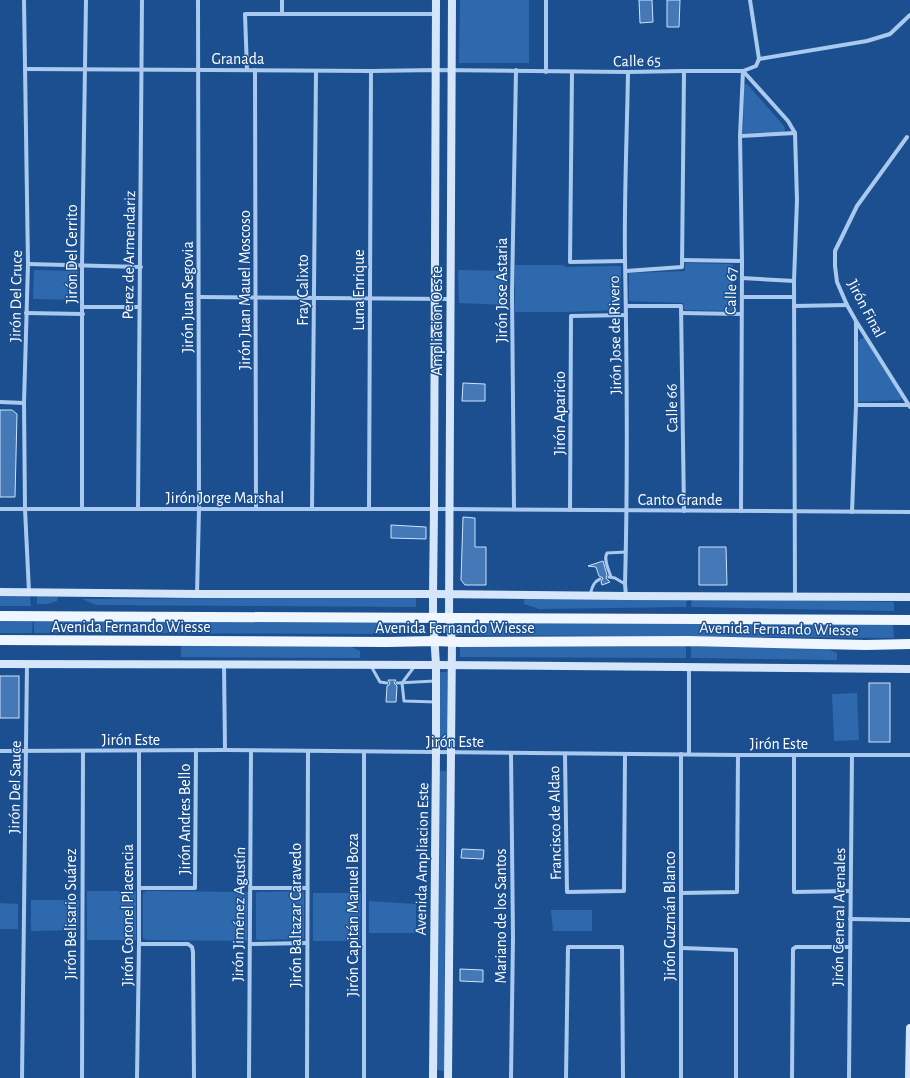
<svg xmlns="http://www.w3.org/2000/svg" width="910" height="1078" font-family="'Alegreya Sans',sans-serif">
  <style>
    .green { fill: #2e69ad }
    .building { fill: #4478b7; stroke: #cfe3fa }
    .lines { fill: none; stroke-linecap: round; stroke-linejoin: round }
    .lane { stroke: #a9c9ee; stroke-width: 3 }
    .street { stroke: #a9c9ee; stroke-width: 4 }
    .secondary { stroke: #d6e6fa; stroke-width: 8 }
    .primary { stroke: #f0f6ff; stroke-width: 10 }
    .labels { text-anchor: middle; stroke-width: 3; stroke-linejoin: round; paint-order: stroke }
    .street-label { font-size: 16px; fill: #fff; stroke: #1b4f8f }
  </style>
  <rect width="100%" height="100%" fill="#1b4f8f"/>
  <!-- green -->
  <g class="green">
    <path d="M460 0H529V63H459Z"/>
    <path d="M745 84H747L784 126 785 130 783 132 743 133 744 85Z"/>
    <path d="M685 263 730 264 733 265V311L684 310 683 303 629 301V273L685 271Z"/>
    <path d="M515 265H564L565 267 619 266H621V307L620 310 566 312H515Z"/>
    <path d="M34 270 78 271 77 300 33 299Z"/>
    <path d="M458 270 508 271 507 305 459 303Z"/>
    <path d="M862 338H865L902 398 900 400 857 402 858 342Z"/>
    <path d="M0 595H30L31 606H0Z"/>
    <path d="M37 596 58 597 57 601 48 604H37Z"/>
    <path d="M416 597V607L96 605 82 599Z"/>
    <path d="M687 598 686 607 539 609 524 604V599Z"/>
    <path d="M692 598 894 602V611L691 607Z"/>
    <path d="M0 617H33L32 633H0Z"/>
    <path d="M34 617H417V634L34 633Z"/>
    <path d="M451 619 893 624 894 638 453 635Z"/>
    <path d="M181 645 350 646 360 651V658L181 657Z"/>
    <path d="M460 645 686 646V658L460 657Z"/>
    <path d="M691 646 825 648 837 653V660L691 658Z"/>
    <rect x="439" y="672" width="8" height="76"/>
    <path d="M857 693 859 740 834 741 832 694Z"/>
    <path d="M439 771H446L444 1071 437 1070Z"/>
    <rect x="87" y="891" width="49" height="49"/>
    <path d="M146 891 248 892 247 941 146 940 143 938V893Z"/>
    <path d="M302 891 304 893V938L303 939 258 940 256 939V893L258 892Z"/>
    <path d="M313 893H361L360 941H313Z"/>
    <path d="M31 900H79L78 930 31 931Z"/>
    <path d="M369 901 416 904V933H369Z"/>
    <path d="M0 903 18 904V929H0Z"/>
    <path d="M551 910H592V931H553Z"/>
  </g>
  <!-- building -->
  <g class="building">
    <path d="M639 0H652L653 22 640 23Z"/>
    <path d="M667 0H680L679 27H667Z"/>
    <path d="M463 383 485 384V401H462Z"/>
    <path d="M0 410H12L17 414 15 497H0Z"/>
    <path d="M463 517 475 518V547H486V585H465L461 580Z"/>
    <path d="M391 525 426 527V539L391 538Z"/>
    <path d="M699 547H726L727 585H699Z"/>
    <path d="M603 561 607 575 606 578 610 582 602 585 601 582 603 578 599 576 596 567 588 566Z"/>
    <rect x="0" y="676" width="19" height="42"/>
    <path d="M388 680H396L394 683 397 686 396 702H386L387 686 389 685 390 683Z"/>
    <rect x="869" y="683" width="21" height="59"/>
    <path d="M462 849 484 850 483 859 461 858Z"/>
    <path d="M460 969 483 970V982L460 981Z"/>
  </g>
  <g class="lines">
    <!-- lane -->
    <g class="lane">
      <path d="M609 577 615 578 625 584"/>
      <path d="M611 577C609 570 603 560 607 553L626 552"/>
      <path d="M590 595C592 588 593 582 600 579"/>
      <path d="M371 666 380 682 387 683"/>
      <path d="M414 667 402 683 404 701 436 702"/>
      <path d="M397 683 435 681"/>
    </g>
    <!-- street -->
    <g class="street">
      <path d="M24 0 28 264 24 403 25 509 29 592"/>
      <path d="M282 0V14"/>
      <path d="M546 0V72"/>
      <path d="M759 59 867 41 890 34 910 15"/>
      <path d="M25 69 371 71 436 70 628 72 684 71H743L756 66 759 59 750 0"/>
      <path d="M247 70 245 14H436"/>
      <path d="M255 70 256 509"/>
      <path d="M743 71 788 121 795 133 797 200 794 281 795 597"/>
      <path d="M572 72 570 262 625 261"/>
      <path d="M740 136 795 133"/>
      <path d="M907 137 857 206 835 251V266L837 282 847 305 856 321 910 407"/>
      <path d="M682 260 742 261"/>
      <path d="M28 264 141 267"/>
      <path d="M626 271 682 267 684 71"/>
      <path d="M742 278 794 281"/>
      <path d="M199 297 450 299"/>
      <path d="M742 297H794"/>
      <path d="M627 306H681L684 511"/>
      <path d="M794 306 847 305"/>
      <path d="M83 307H139"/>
      <path d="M26 313 83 314"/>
      <path d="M681 313 741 314"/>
      <path d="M0 402 24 403"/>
      <path d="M856 405H910"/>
      <path d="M0 509H450L910 512"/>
      <path d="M82 509V266L86 0"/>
      <path d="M138 509 142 0"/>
      <path d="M312 509 316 71"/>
      <path d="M369 509 371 71"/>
      <path d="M514 509 512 294 516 70"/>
      <path d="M570 510 571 316 626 315"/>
      <path d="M741 511 742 261 740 136 743 71"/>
      <path d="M852 512 856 405V322"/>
      <path d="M197 594 199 509 198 0"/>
      <path d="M626 596 625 584C628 476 627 368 625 260 624 198 627 135 628 72"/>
      <path d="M224 665 225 750"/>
      <path d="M689 667V754"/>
      <path d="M0 751 225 750 738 755H910"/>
      <path d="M565 754 567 892 624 891 625 754"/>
      <path d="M681 754V1078"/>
      <path d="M794 755V892L850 891"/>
      <path d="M139 888H195L196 750"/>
      <path d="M251 888H307"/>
      <path d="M682 893 737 892 738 755"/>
      <path d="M850 919 910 920"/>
      <path d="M139 944H188L192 947 193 952 194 1078"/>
      <path d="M250 944 307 943"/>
      <path d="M682 948 736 950V1078"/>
      <path d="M22 1078 27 664"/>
      <path d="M82 1078 83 751"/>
      <path d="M137 1078 139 944V751"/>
      <path d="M249 1078 251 751"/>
      <path d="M307 1078 308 752"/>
      <path d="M364 1078V752"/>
      <path d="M511 1078 513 937 511 753"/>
      <path d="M566 1078 568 947H622L623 1078"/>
      <path d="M792 1078 793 949 796 947H850"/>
      <path d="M849 1078 852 755"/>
    </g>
    <!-- secondary -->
    <g class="secondary">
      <path d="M0 592 197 594H433L626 596 910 597"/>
      <path d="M0 664 436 665 910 669"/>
      <path d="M433 1078 436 752V665L433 617V594L434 509 436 0"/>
      <path d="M448 1078 452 641 449 617 452 0"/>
      <path d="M909 1078 910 1028"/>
    </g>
    <!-- primary -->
    <g class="primary">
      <path d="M0 616 910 620"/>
      <path d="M0 640 387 642 435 641 460 642 688 641 866 645 910 644"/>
    </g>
  </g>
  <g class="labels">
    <!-- street labels -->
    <g class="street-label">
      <text x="238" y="64">Granada</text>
      <text transform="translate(637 60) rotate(-1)" y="6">Calle 65</text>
      <text transform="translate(71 254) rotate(-90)" y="6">Jirón Del Cerrito</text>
      <text transform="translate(128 255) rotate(-89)" y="6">Perez de Armendariz</text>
      <text transform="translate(244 290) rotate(-90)" y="6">Jirón Juan Mauel Moscoso</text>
      <text transform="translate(302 290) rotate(-90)" y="6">Fray Calixto</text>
      <text transform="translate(358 290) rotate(-90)" y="6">Luna Enrique</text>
      <text transform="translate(501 290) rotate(-90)" y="6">Jirón Jose Astaria</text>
      <text transform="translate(730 291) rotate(-89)" y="6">Calle 67</text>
      <text transform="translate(15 296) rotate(-89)" y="6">Jirón Del Cruce</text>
      <text transform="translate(187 297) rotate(-90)" y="6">Jirón Juan Segovia</text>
      <text transform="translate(867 308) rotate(62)" y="6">Jirón Final</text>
      <text transform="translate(436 321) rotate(-90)" y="6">Ampliacion Oeste</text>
      <text transform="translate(614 335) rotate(-91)" y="6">Jirón Jose de Rivero</text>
      <text transform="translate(671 408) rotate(-91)" y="6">Calle 66</text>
      <text transform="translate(559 413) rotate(-90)" y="6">Jirón Aparicio</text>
      <text x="225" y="503">Jirón Jorge Marshal</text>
      <text x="680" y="505">Canto Grande</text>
      <text x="131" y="632">Avenida Fernando Wiesse</text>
      <text x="455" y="633">Avenida Fernando Wiesse</text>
      <text transform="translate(779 628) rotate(1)" y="6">Avenida Fernando Wiesse</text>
      <text x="131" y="745">Jirón Este</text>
      <text x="455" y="747">Jirón Este</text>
      <text x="779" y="749">Jirón Este</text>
      <text transform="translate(14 787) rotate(-89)" y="6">Jirón Del Sauce</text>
      <text transform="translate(184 819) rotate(-90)" y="6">Jirón Andres Bello</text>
      <text transform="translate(554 823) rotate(-91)" y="6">Francisco de Aldao</text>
      <text transform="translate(421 859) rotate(-89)" y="6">Avenida Ampliacion Este</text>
      <text transform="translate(70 914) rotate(-90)" y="6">Jirón Belisario Suárez</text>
      <text transform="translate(238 914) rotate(-89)" y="6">Jirón Jiménez Agustín</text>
      <text transform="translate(127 915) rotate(-90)" y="6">Jirón Coronel Placencia</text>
      <text transform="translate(295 915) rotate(-90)" y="6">Jirón Baltazar Caravedo</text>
      <text transform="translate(352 915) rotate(-90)" y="6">Jirón Capitán Manuel Boza</text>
      <text transform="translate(500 916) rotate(-90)" y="6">Mariano de los Santos</text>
      <text transform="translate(669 916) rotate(-90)" y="6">Jirón Guzmán Blanco</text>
      <text transform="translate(838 917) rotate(-89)" y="6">Jirón General Arenales</text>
    </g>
  </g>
</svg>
